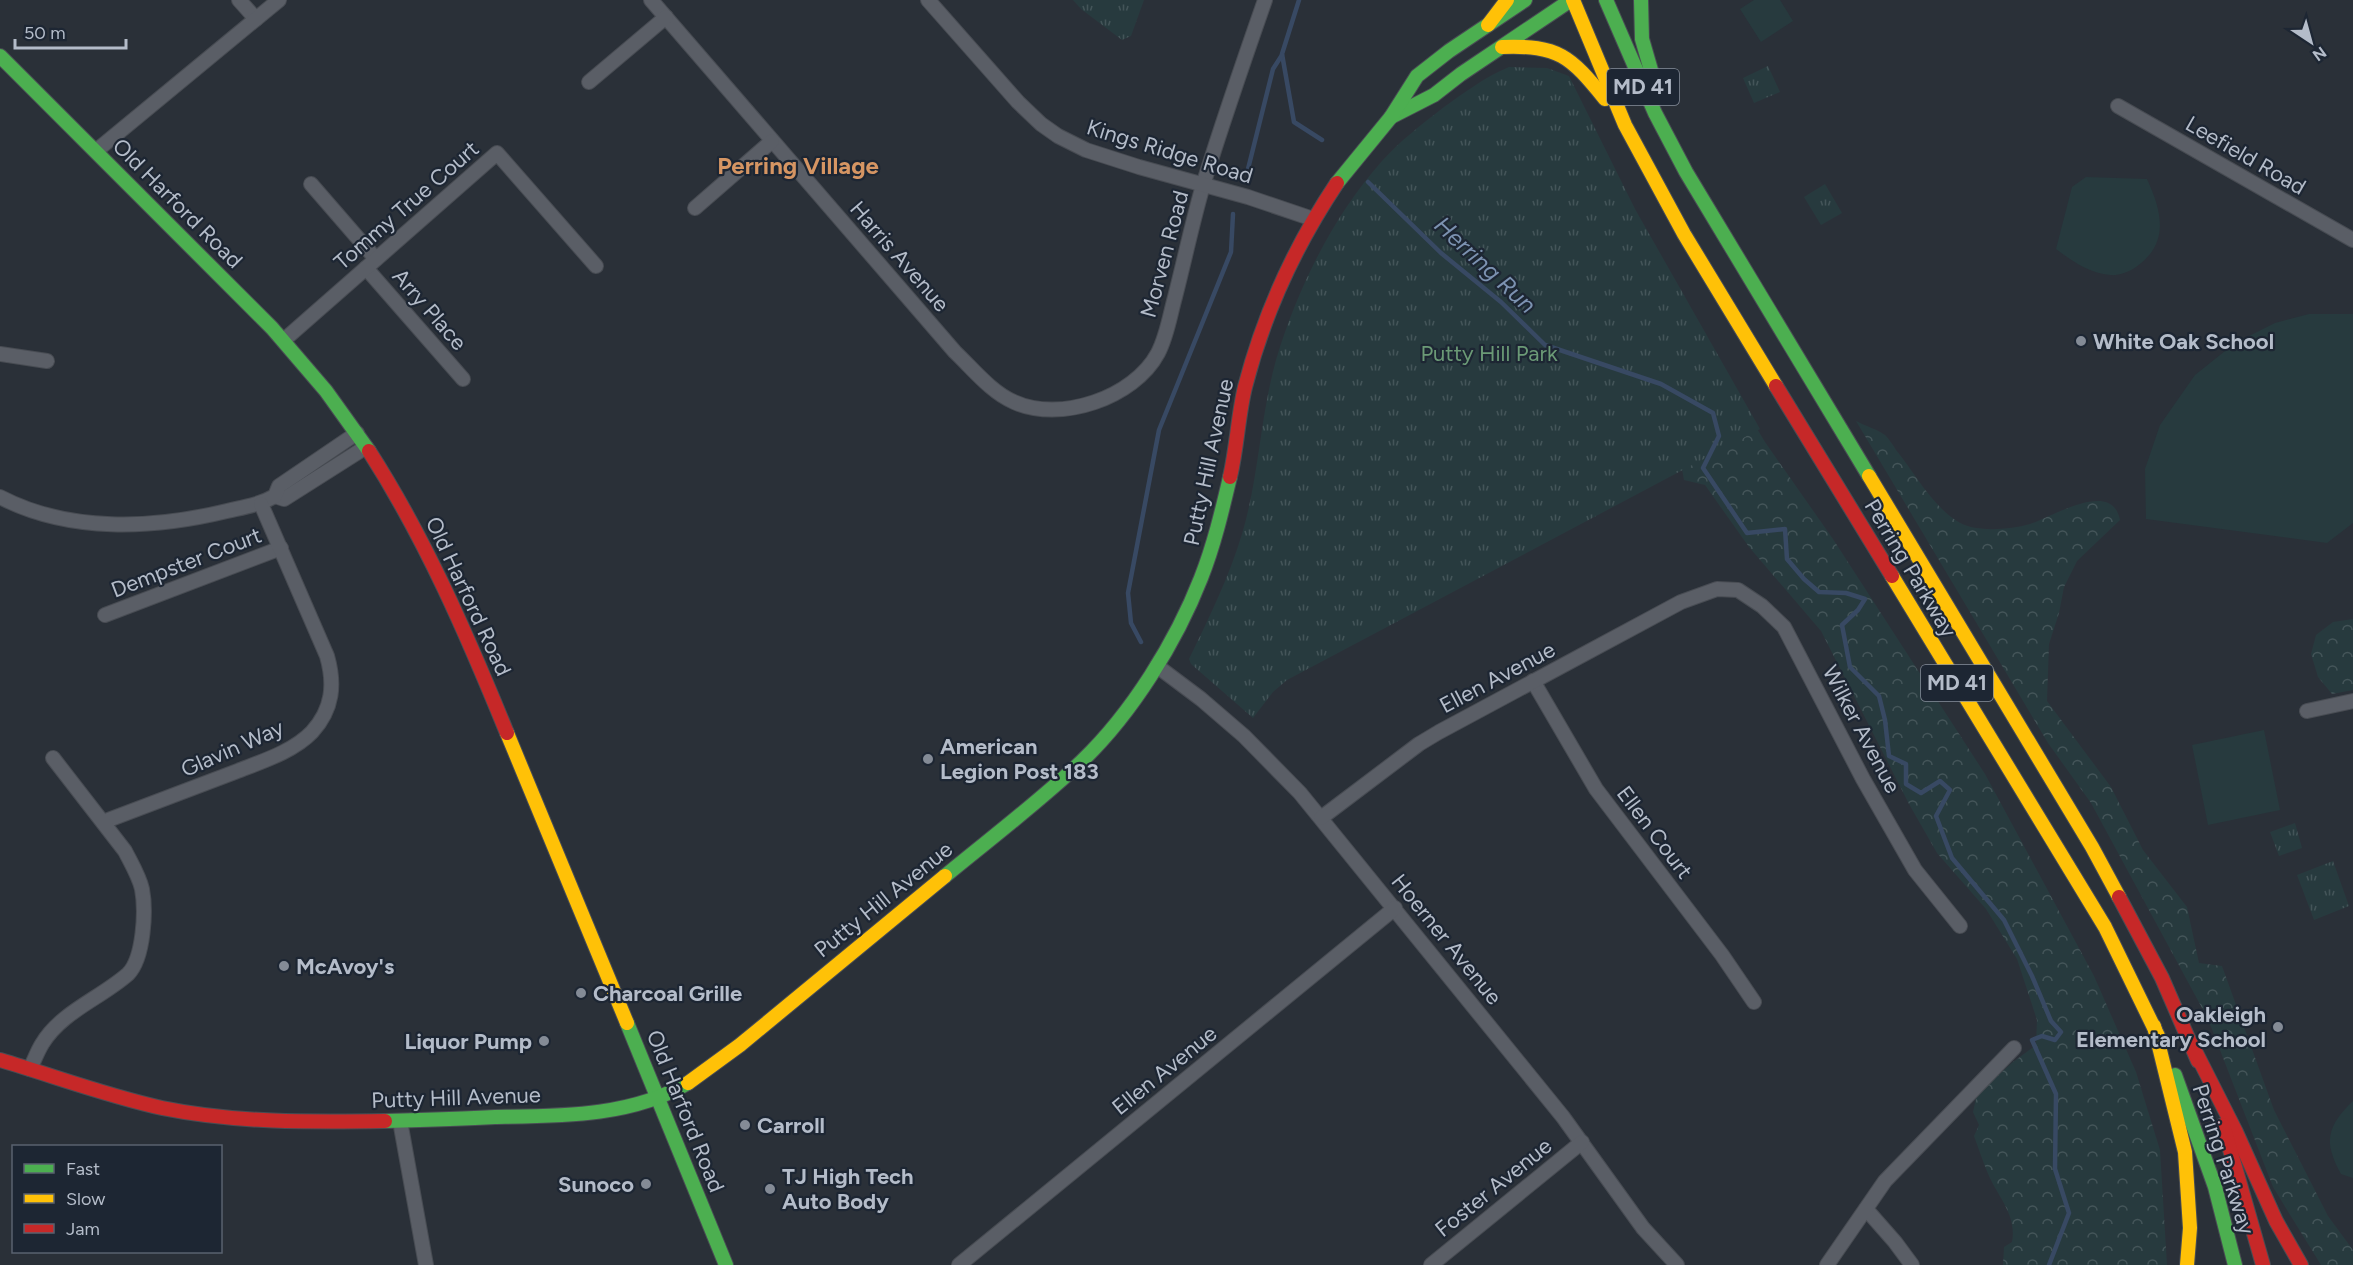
<svg xmlns="http://www.w3.org/2000/svg" width="2353" height="1265" font-family="Figtree,sans-serif">
  <style>
    .green { fill: #273a3e }
    .forest { fill: url(#forest-crowns) }
    .park { fill: url(#park-tufts) }
    .lines { fill: none; stroke-linecap: round; stroke-linejoin: round }
    .stream { stroke: #384963; stroke-width: 4.5 }
    .street-casing { stroke: #484c53; stroke-width: 16 }
    .fast-casing { stroke: #484c53; stroke-width: 16 }
    .slow-casing { stroke: #484c53; stroke-width: 16 }
    .jam-casing { stroke: #484c53; stroke-width: 16 }
    .street { stroke: #5a5e66; stroke-width: 14 }
    .fast { stroke: #4caf50; stroke-width: 14 }
    .slow { stroke: #ffc107; stroke-width: 14 }
    .jam { stroke: #c62828; stroke-width: 14 }
    .poi-dot { fill: #848b96; stroke: #1d2633; stroke-width: 2 }
    .labels { text-anchor: middle; stroke-width: 4.5; stroke-linejoin: round; paint-order: stroke }
    .shield { fill: #1d2633; stroke: #878f9c; stroke-width: 1.5 }
    .shield-label { font-size: 21px; font-weight: bold; fill: #b4bcc9 }
    .street-label { font-size: 22px; fill: #b4bcc9; stroke: #1d2633 }
    .poi-label { font-size: 22px; font-weight: bold; fill: #b4bcc9; stroke: #1d2633; text-anchor: start }
    .park-label { font-size: 22px; fill: #6b9a76; stroke: #1d2633 }
    .neighbourhood-label { font-size: 24px; font-weight: bold; fill: #d59563; stroke: #1d2633 }
    .water-label { font-size: 24px; font-style: italic; fill: #7c92b1; stroke: #1d2633 }
  </style>
  <defs>
    <pattern id="forest-crowns" width="20" height="18" patternUnits="userSpaceOnUse" patternTransform="scale(1.5)"><rect width="20" height="18" fill="#273a3e"/><path d="M2 6a3 3 0 1 1 6 0M12 15a3 3 0 1 1 6 0" fill="none" stroke="#445559"/></pattern>
    <pattern id="park-tufts" width="24" height="20" patternUnits="userSpaceOnUse" patternTransform="scale(1.5)"><rect width="24" height="20" fill="#273a3e"/><path d="M3 7l-1-3M5 7V3M7 7l1-3M15 17l-1-3M17 17v-4M19 17l1-3" fill="none" stroke="#445559"/></pattern>
  </defs>
  <rect width="100%" height="100%" fill="#2a3038"/>
  <!-- green -->
  <g class="green">
    <path d="M1754 0H1780L1793 21 1761 42 1740 9Z"/>
    <path d="M2086 177 2147 179C2162 212 2170 243 2136 267 2129 272 2118 276 2110 275 2089 273 2072 261 2056 249L2072 187Z"/>
    <path d="M2309 314H2353V523L2327 543 2146 519 2145 469 2160 425 2195 375 2235 343 2275 323Z"/>
    <path d="M2264 730 2280 810 2208 825 2192 745Z"/>
    <path d="M2353 1101V1178L2341 1174C2323 1142 2327 1126 2353 1101Z"/>
  </g>
  <!-- forest -->
  <g class="forest">
    <path d="M1694 323 1765 442 1833 539 1985 774 2094 976 2136 1072 2160 1150 2167 1265H2003L2004 1247 2012 1242C2017 1216 1999 1198 1989 1176 1983 1163 1979 1149 1974 1136L1979 1125 1973 1112 1977 1094 2013 1062 2036 1045 2037 1020 2017 959 1986 909 1937 853 1909 804 1821 631 1749 547 1705 485 1684 480 1681 464Z"/>
    <path d="M1856 421C1865 426 1877 429 1885 435 1889 439 1893 445 1896 450 1916 474 1939 519 1971 527 1989 531 2012 529 2030 524 2054 516 2112 479 2120 520L2077 561 2064 587 2059 613 2049 644 2047 701 2111 787 2143 850 2187 907 2199 963 2222 966 2274 1110 2328 1216 2353 1250V1265H2321L2273 1187 2208 1019 2091 803 2048 743Z"/>
    <path d="M2353 619V690L2332 694 2318 677 2311 654 2316 635 2333 622Z"/>
  </g>
  <!-- park -->
  <g class="park">
    <path d="M1073 0H1144L1131 36 1122 40 1081 9Z"/>
    <path d="M1768 66 1780 92 1754 103 1743 78Z"/>
    <path d="M1509 67 1547 68 1569 76 1635 209 1760 429 1287 680 1273 692 1253 718 1191 664 1189 659C1209 618 1229 577 1242 534 1259 477 1260 417 1276 360 1297 289 1333 216 1382 161 1400 141 1422 124 1444 107 1465 92 1485 77 1509 67Z"/>
    <path d="M1825 184 1842 213 1821 225 1804 197Z"/>
    <path d="M2295 823 2302 848 2279 856 2270 832Z"/>
    <path d="M2333 861 2349 906 2314 920 2297 875Z"/>
  </g>
  <g class="lines">
    <!-- stream -->
    <g class="stream">
      <path d="M1299 0 1282 54 1294 122 1322 140"/>
      <path d="M1247 173 1273 69 1282 55"/>
      <path d="M1368 182 1441 253 1501 302 1545 345 1661 384 1713 413 1719 436 1703 468 1747 533 1785 529 1787 559 1804 579 1819 592 1846 593 1865 599 1858 610 1842 625 1850 667 1879 696 1885 720 1889 756 1906 764V784L1921 793 1940 781 1950 790 1936 816 1952 858 2004 920 2032 976 2051 1021 2061 1032 2055 1040 2042 1036 2032 1040 2056 1094 2055 1169 2069 1213 2049 1265"/>
      <path d="M1141 642 1131 623 1128 593 1159 430 1231 252 1233 214"/>
    </g>
    <defs>
      <g id="street">
        <path d="M239 0 256 19"/>
        <path d="M651 0 955 352C973 369 991 392 1014 402 1060 423 1134 398 1158 353 1167 336 1170 315 1175 297 1185 258 1193 219 1204 182 1223 121 1244 60 1265 0"/>
        <path d="M928 0 1018 102 1041 124 1058 136 1086 150 1139 167 1248 197 1313 219"/>
        <path d="M589 82 666 17"/>
        <path d="M2118 106 2353 240"/>
        <path d="M96 151 279 0"/>
        <path d="M311 184 376 259"/>
        <path d="M695 208 772 141"/>
        <path d="M366 268 463 379"/>
        <path d="M284 340 497 153 596 266"/>
        <path d="M0 354 47 361"/>
        <path d="M275 496 284 499 366 447"/>
        <path d="M0 497C69 533 153 529 227 511 244 507 259 505 275 496L279 486 357 433"/>
        <path d="M105 615 281 548"/>
        <path d="M1157 666 1201 699 1244 736 1300 793 1563 1117 1643 1228 1677 1265"/>
        <path d="M1533 681 1596 789 1722 955 1754 1002"/>
        <path d="M2307 711 2353 701"/>
        <path d="M1321 818 1419 744 1439 732 1681 602 1717 589 1738 590 1762 606 1784 627 1863 779 1915 870 1960 926"/>
        <path d="M103 822C147 805 191 789 235 772 260 762 293 752 312 732 333 709 335 684 327 656L261 504"/>
        <path d="M30 1069C34 1061 37 1052 42 1044 61 1012 101 998 128 974 144 958 146 910 142 889 139 876 131 863 125 851L53 758"/>
        <path d="M400 1121 426 1265"/>
        <path d="M1866 1209 1895 1242 1912 1265"/>
        <path d="M959 1265 1395 908"/>
        <path d="M1431 1265 1582 1142"/>
        <path d="M1827 1265 1885 1181 2014 1048"/>
      </g>
      <g id="fast">
        <path d="M1606 0 1655 113 1686 172 1869 476"/>
        <path d="M1641 0 1642 39 1653 77"/>
        <path d="M0 56 272 328 326 391 369 451"/>
        <path d="M1391 117 1434 95 1461 74 1571 0"/>
        <path d="M1337 183 1391 117 1417 76 1449 51 1525 0"/>
        <path d="M945 876C991 838 1039 802 1082 761 1132 713 1176 642 1201 578 1214 545 1222 511 1230 477"/>
        <path d="M627 1023 726 1265"/>
        <path d="M2175 1075 2215 1187 2235 1265"/>
        <path d="M385 1121C422 1120 459 1119 495 1117 559 1116 631 1117 688 1083"/>
      </g>
      <g id="slow">
        <path d="M1573 0 1625 125 1684 234 1776 386"/>
        <path d="M1488 25 1507 0"/>
        <path d="M1502 47C1559 45 1570 56 1605 99"/>
        <path d="M1869 476 2092 847 2119 897"/>
        <path d="M1892 576 2105 927 2161 1042"/>
        <path d="M507 733 627 1023"/>
        <path d="M2154 1026 2185 1152 2190 1228 2187 1265"/>
        <path d="M688 1083 740 1045 945 876"/>
      </g>
      <g id="jam">
        <path d="M1776 386 1892 576"/>
        <path d="M369 451C426 540 467 635 507 733"/>
        <path d="M1230 477C1237 447 1238 416 1245 387 1264 313 1295 246 1337 183"/>
        <path d="M2119 897 2162 978 2198 1061"/>
        <path d="M2192 1045 2236 1132 2276 1221 2301 1265"/>
        <path d="M0 1060C54 1076 107 1096 162 1108 235 1123 311 1122 385 1121"/>
        <path d="M2223 1125 2263 1265"/>
      </g>
    </defs>
    <!-- street casing -->
    <use href="#street" class="street-casing"/>
    <!-- fast casing -->
    <use href="#fast" class="fast-casing"/>
    <!-- slow casing -->
    <use href="#slow" class="slow-casing"/>
    <!-- jam casing -->
    <use href="#jam" class="jam-casing"/>
    <!-- street -->
    <use href="#street" class="street"/>
    <!-- fast -->
    <use href="#fast" class="fast"/>
    <!-- slow -->
    <use href="#slow" class="slow"/>
    <!-- jam -->
    <use href="#jam" class="jam"/>
  </g>
  <!-- markers -->
  <g class="poi-dot">
    <circle cx="2081" cy="341" r="6"/>
    <circle cx="928" cy="759" r="6"/>
    <circle cx="284" cy="966" r="6"/>
    <circle cx="581" cy="993" r="6"/>
    <circle cx="2278" cy="1027" r="6"/>
    <circle cx="544" cy="1041" r="6"/>
    <circle cx="745" cy="1125" r="6"/>
    <circle cx="646" cy="1184" r="6"/>
    <circle cx="770" cy="1189" r="6"/>
  </g>
  <g class="labels">
    <!-- shield labels -->
    <g class="shield">
      <rect x="1607" y="69" width="72" height="36" rx="4.5"/>
      <rect x="1921" y="665" width="72" height="36" rx="4.5"/>
    </g>
    <g class="shield-label">
      <text x="1643" y="94">MD 41</text>
      <text x="1957" y="690">MD 41</text>
    </g>
    <!-- street labels -->
    <g class="street-label">
      <text transform="translate(1170 151) rotate(17)" y="8">Kings Ridge Road</text>
      <text transform="translate(2246 155) rotate(30)" y="8">Leefield Road</text>
      <text transform="translate(178 203) rotate(45)" y="8">Old Harford Road</text>
      <text transform="translate(406 205) rotate(-41)" y="8">Tommy True Court</text>
      <text transform="translate(1164 254) rotate(-75)" y="8">Morven Road</text>
      <text transform="translate(900 256) rotate(49)" y="8">Harris Avenue</text>
      <text transform="translate(430 309) rotate(49)" y="8">Arry Place</text>
      <text transform="translate(1208 462) rotate(-78)" y="8">Putty Hill Avenue</text>
      <text transform="translate(186 562) rotate(-21)" y="8">Dempster Court</text>
      <text transform="translate(1911 568) rotate(59)" y="8">Perring Parkway</text>
      <text transform="translate(469 596) rotate(65)" y="8">Old Harford Road</text>
      <text transform="translate(1497 677) rotate(-28)" y="8">Ellen Avenue</text>
      <text transform="translate(1862 729) rotate(62)" y="8">Wilker Avenue</text>
      <text transform="translate(232 748) rotate(-24)" y="8">Glavin Way</text>
      <text transform="translate(1655 832) rotate(53)" y="8">Ellen Court</text>
      <text transform="translate(883 899) rotate(-39)" y="8">Putty Hill Avenue</text>
      <text transform="translate(1447 939) rotate(51)" y="8">Hoerner Avenue</text>
      <text transform="translate(1164 1070) rotate(-39)" y="8">Ellen Avenue</text>
      <text transform="translate(456 1097) rotate(-2)" y="8">Putty Hill Avenue</text>
      <text transform="translate(686 1111) rotate(68)" y="8">Old Harford Road</text>
      <text transform="translate(2224 1159) rotate(72)" y="8">Perring Parkway</text>
      <text transform="translate(1493 1187) rotate(-39)" y="8">Foster Avenue</text>
    </g>
    <!-- poi labels -->
    <g class="poi-label">
      <text x="2093" y="349">White Oak School</text>
      <text x="940" y="754">American<tspan x="940" dy="25">Legion Post 183</tspan></text>
      <text x="296" y="974">McAvoy's</text>
      <text x="593" y="1001">Charcoal Grille</text>
      <text x="2266" y="1022" text-anchor="end">Oakleigh<tspan x="2266" dy="25">Elementary School</tspan></text>
      <text x="532" y="1049" text-anchor="end">Liquor Pump</text>
      <text x="757" y="1133">Carroll</text>
      <text x="782" y="1184">TJ High Tech<tspan x="782" dy="25">Auto Body</tspan></text>
      <text x="634" y="1192" text-anchor="end">Sunoco</text>
    </g>
    <!-- park labels -->
    <g class="park-label">
      <text x="1489" y="361">Putty Hill Park</text>
    </g>
    <!-- neighbourhood labels -->
    <g class="neighbourhood-label">
      <text x="798" y="174">Perring Village</text>
    </g>
    <!-- water labels -->
    <g class="water-label">
      <text transform="translate(1485 265) rotate(43)" y="8">Herring Run</text>
    </g>
  </g>
  <!-- legend -->
  <rect x="12" y="1145" width="210" height="108" fill="#1d2633" stroke="#59626f" stroke-width="1.5"/>
  <rect x="24" y="1164" width="30" height="9" fill="#4caf50" stroke="#59626f" stroke-width="1.5"/>
  <text x="66" y="1175" font-size="18" fill="#b4bcc9">Fast</text>
  <rect x="24" y="1194" width="30" height="9" fill="#ffc107" stroke="#59626f" stroke-width="1.5"/>
  <text x="66" y="1205" font-size="18" fill="#b4bcc9">Slow</text>
  <rect x="24" y="1224" width="30" height="9" fill="#c62828" stroke="#59626f" stroke-width="1.5"/>
  <text x="66" y="1235" font-size="18" fill="#b4bcc9">Jam</text>
  <!-- north arrow -->
  <g transform="translate(2311 42) rotate(144)" stroke="#1d2633" stroke-width="4.5" paint-order="stroke">
  <path d="M0-4.5L10 22L0 15L-10 22Z" fill="#b4bcc9"/>
  <text y="-9" font-size="16" font-weight="bold" text-anchor="middle" fill="#b4bcc9">N</text>
  </g>
  <!-- scale -->
  <path d="M15 39v9h111v-9" fill="none" stroke="#b4bcc9" stroke-width="3"/>
  <text x="24" y="39" font-size="18" fill="#b4bcc9" stroke="#1d2633" stroke-width="4.5" paint-order="stroke">50 m</text>
</svg>
